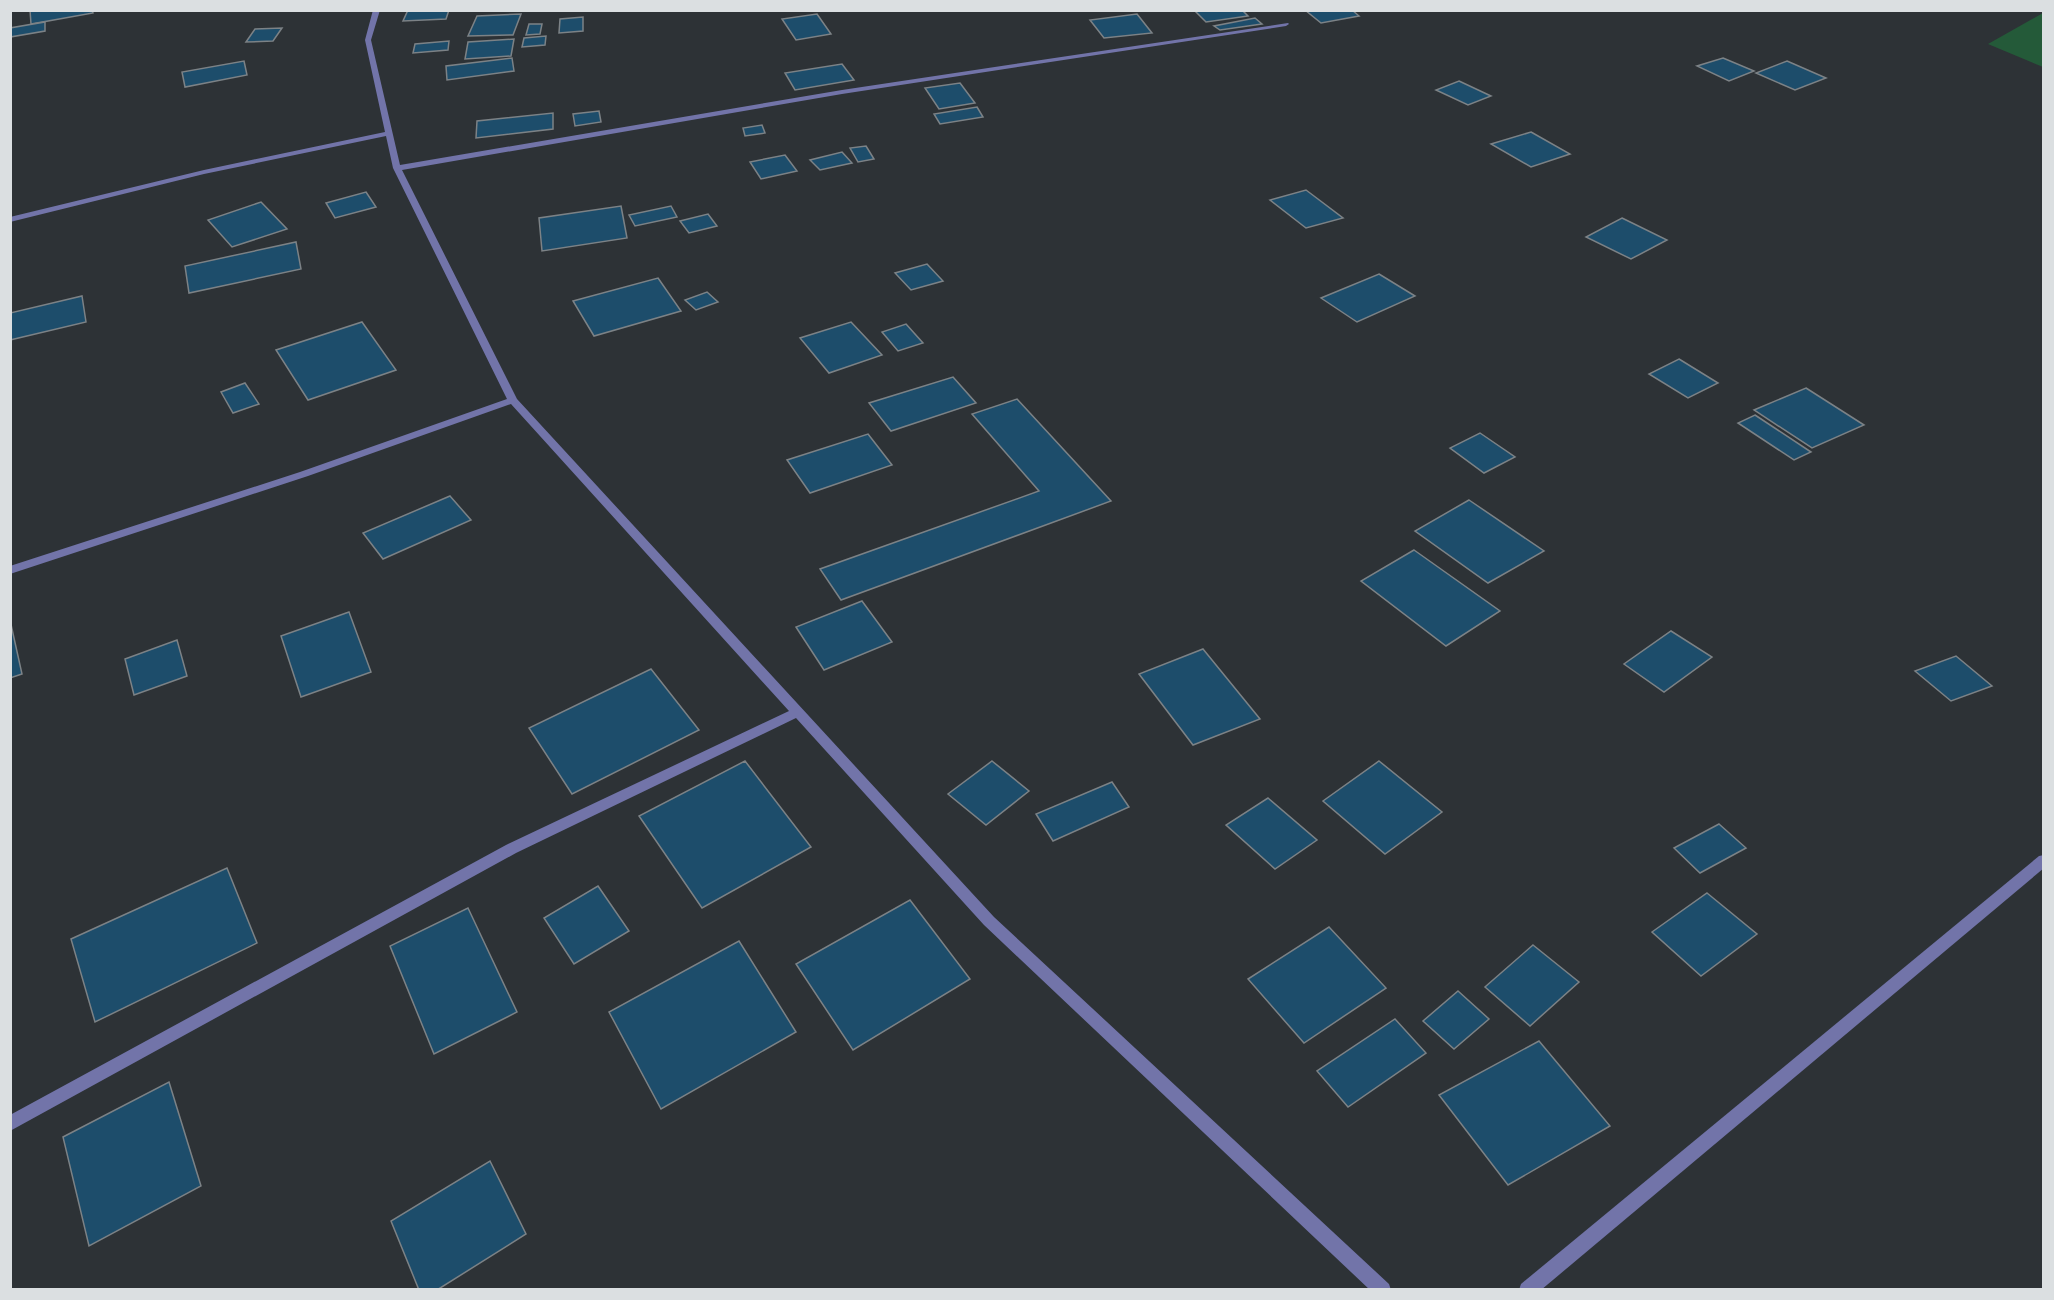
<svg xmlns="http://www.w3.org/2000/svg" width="2054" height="1300" font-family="'PT Sans Narrow',sans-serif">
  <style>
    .green { fill: #245a39 }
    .building { fill: #1d4d6b; stroke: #7c8286; stroke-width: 1.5 }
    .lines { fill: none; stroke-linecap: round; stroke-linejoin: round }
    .minor { fill: #7274a9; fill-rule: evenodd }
  </style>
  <rect width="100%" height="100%" fill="#2d3236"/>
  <!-- green -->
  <path class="green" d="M2043 13V67L1988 44Z"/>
  <!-- building -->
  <g class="building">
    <path d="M30 10H92L93 13 31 24Z"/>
    <path d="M408 10H449L446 19 403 21Z"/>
    <path d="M1194 10H1242L1248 16 1206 22Z"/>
    <path d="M1305 10H1352L1359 16 1321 23Z"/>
    <path d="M521 14 513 35 468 36 477 16Z"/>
    <path d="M817 14 831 34 796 40 782 19Z"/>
    <path d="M1137 14 1152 33 1104 38 1090 20Z"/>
    <path d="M583 17V31L559 33 560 19Z"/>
    <path d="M1255 18 1262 24 1220 30 1214 26Z"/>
    <path d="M45 22V31L10 37V28Z"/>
    <path d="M529 24H542L540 34 526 35Z"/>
    <path d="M282 28 273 41 246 42 255 29Z"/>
    <path d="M546 36 545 45 522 47 524 38Z"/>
    <path d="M514 39 511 56 465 59 468 42Z"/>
    <path d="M449 41 448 50 413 53 415 44Z"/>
    <path d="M512 58 514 71 447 80 446 66Z"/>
    <path d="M1723 58 1754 71 1729 81 1697 66Z"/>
    <path d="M244 61 247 75 185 87 182 72Z"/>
    <path d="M1787 61 1826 78 1795 90 1756 73Z"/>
    <path d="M842 64 854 80 795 90 785 73Z"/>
    <path d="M1459 81 1491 96 1468 105 1436 90Z"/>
    <path d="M960 83 975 103 939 109 925 88Z"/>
    <path d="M977 107 983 117 940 124 934 114Z"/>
    <path d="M599 111 601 122 575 126 573 114Z"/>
    <path d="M553 113V129L476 138 477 121Z"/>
    <path d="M762 125 765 133 745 136 743 128Z"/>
    <path d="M1531 132 1570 154 1531 167 1491 144Z"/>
    <path d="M866 146 874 159 858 162 850 148Z"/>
    <path d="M842 152 852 163 820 170 810 160Z"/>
    <path d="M785 155 797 171 761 179 750 162Z"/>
    <path d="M1306 190 1343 218 1306 228 1270 200Z"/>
    <path d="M366 192 376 207 335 218 326 203Z"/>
    <path d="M261 202 287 229 232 247 208 220Z"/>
    <path d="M621 206 627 238 542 251 539 218Z"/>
    <path d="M671 206 677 217 635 226 629 215Z"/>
    <path d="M708 214 717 226 689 233 680 221Z"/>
    <path d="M1622 218 1667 240 1631 259 1586 237Z"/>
    <path d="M296 242 301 269 189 293 185 266Z"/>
    <path d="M927 264 943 281 911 290 895 273Z"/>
    <path d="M1379 274 1415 296 1357 322 1321 298Z"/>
    <path d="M658 278 681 311 594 336 573 301Z"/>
    <path d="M707 292 718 302 696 310 685 300Z"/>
    <path d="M82 296 86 322 10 340V313Z"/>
    <path d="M362 322 396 370 308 400 276 350Z"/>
    <path d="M851 322 882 355 829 373 800 338Z"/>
    <path d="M906 324 923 343 898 351 882 332Z"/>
    <path d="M1679 359 1718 383 1688 398 1649 374Z"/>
    <path d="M953 377 976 403 891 431 869 403Z"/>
    <path d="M245 383 259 404 233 413 221 392Z"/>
    <path d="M1806 388 1864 425 1812 448 1754 410Z"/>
    <path d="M1017 399 1111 501 841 600 820 569 1039 491 972 414Z"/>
    <path d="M1755 415 1811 452 1794 460 1738 423Z"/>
    <path d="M1480 433 1515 457 1484 473 1450 448Z"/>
    <path d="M868 434 892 465 810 493 787 460Z"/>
    <path d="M450 496 471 520 383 559 363 533Z"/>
    <path d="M1469 500 1544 551 1488 583 1415 531Z"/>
    <path d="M1414 550 1500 611 1446 646 1361 581Z"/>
    <path d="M862 601 892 642 824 670 796 627Z"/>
    <path d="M349 612 371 672 301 697 281 636Z"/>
    <path d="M10 620 22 674 10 678Z"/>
    <path d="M1671 631 1712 657 1664 692 1624 664Z"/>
    <path d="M177 640 187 676 134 695 125 659Z"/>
    <path d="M1203 649 1260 719 1193 745 1139 674Z"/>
    <path d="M1956 656 1992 686 1951 701 1915 671Z"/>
    <path d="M651 669 699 730 572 794 529 728Z"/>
    <path d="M745 761 811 847 702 908 639 816Z"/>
    <path d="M992 761 1029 791 986 825 948 794Z"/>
    <path d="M1379 761 1442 812 1385 854 1323 801Z"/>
    <path d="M1112 782 1129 807 1053 841 1036 814Z"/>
    <path d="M1268 798 1317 840 1275 869 1226 825Z"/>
    <path d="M1719 824 1746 848 1700 873 1674 848Z"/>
    <path d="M227 868 257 943 95 1022 71 939Z"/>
    <path d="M598 886 629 931 574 964 544 918Z"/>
    <path d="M1707 893 1757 934 1701 976 1652 932Z"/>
    <path d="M910 900 970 979 853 1050 796 964Z"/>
    <path d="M468 908 517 1012 434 1054 390 946Z"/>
    <path d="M1329 927 1386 988 1304 1043 1248 979Z"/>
    <path d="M739 941 796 1032 661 1109 609 1012Z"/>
    <path d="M1533 945 1579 982 1530 1026 1485 987Z"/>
    <path d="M1458 991 1489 1019 1454 1049 1423 1021Z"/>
    <path d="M1395 1019 1426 1053 1348 1107 1317 1071Z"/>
    <path d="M1539 1041 1610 1126 1508 1185 1439 1095Z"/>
    <path d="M169 1082 201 1186 89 1246 63 1137Z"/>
    <path d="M490 1161 526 1234 437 1290H419L391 1221Z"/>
  </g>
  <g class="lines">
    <!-- minor -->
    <g class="minor">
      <path d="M373 10H380L371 40 400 165 842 90 1288 23 1289 24 1286 26 842 94 402 170 517 399 994 917 1389 1284 1391 1290H1370L984 925 796 718 516 853 10 1131V1115L506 845 789 711 511 404 308 476 10 574V566L300 472 507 399 393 168 386 136 204 174 10 222V217L204 170 385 132 365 40Z"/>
      <path d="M2044 855V868L1541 1290H1519L1521 1284 2039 856Z"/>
    </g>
  </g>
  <!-- border -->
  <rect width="2054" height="1300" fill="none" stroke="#dbdfe1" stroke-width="24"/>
</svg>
